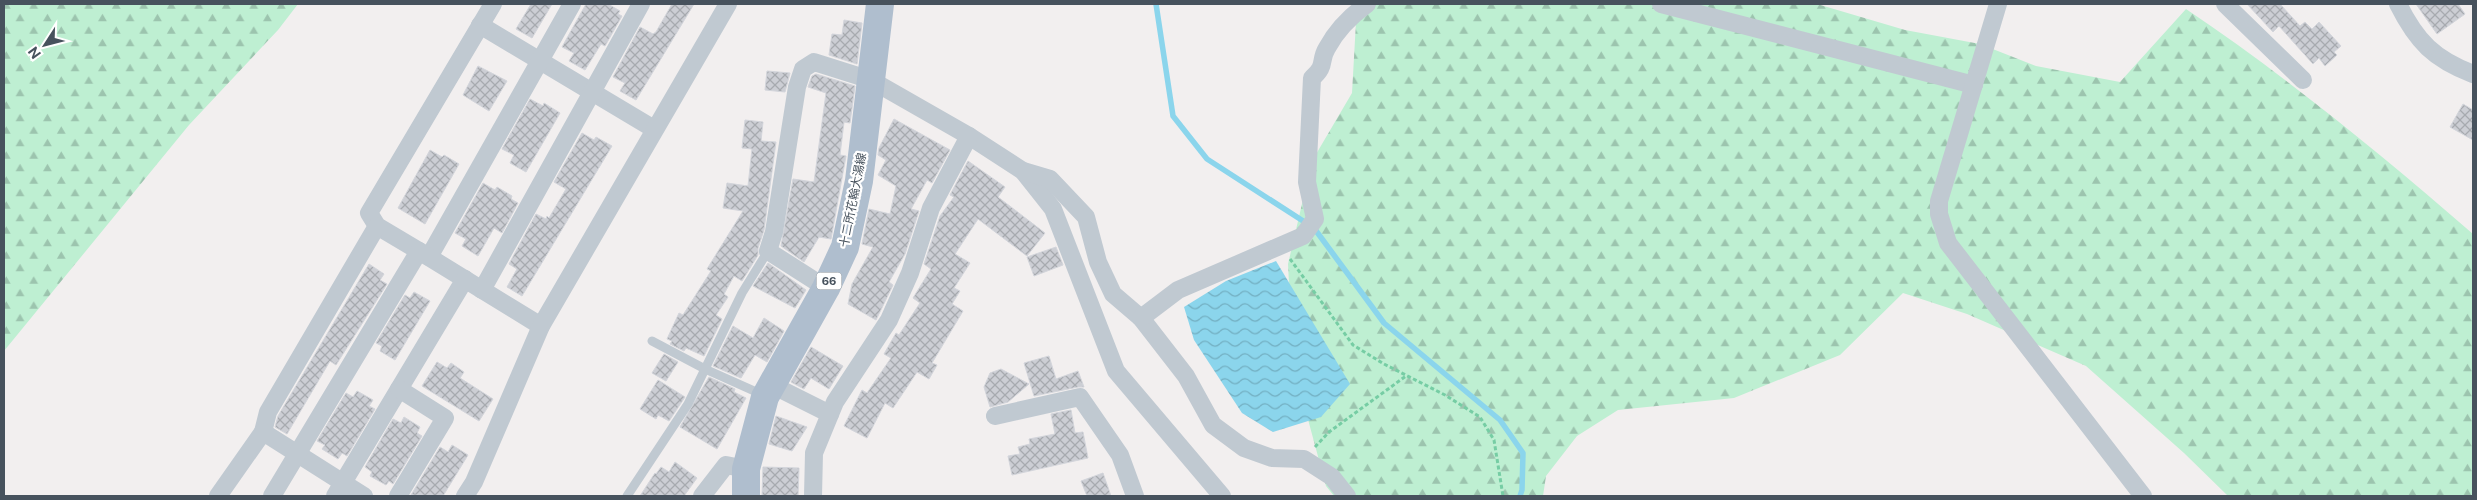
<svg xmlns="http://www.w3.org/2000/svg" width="2477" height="500" font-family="'Public Sans','Noto Sans JP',sans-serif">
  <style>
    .forest { fill: url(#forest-firs) }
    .water { fill: url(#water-waves) }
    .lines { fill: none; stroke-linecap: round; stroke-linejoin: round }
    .stream { stroke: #8bd5ec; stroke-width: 5.5 }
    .building { fill: url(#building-cross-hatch); stroke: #d3d5db }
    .path { stroke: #76cda4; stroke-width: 3; stroke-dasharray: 4 2.5; stroke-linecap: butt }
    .lane { stroke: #c0c9d1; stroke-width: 9 }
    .street { stroke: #c0c9d1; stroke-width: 18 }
    .primary { stroke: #afbece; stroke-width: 28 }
    .labels { text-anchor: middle; stroke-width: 4.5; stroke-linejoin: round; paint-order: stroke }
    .shield { fill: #fff; stroke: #7e868e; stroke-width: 1 }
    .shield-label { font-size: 11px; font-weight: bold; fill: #47525d }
    .street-label { font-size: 12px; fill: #47525d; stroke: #fff }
  </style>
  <defs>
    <pattern id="forest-firs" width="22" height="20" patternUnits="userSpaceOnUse" patternTransform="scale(1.25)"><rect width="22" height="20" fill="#beefd2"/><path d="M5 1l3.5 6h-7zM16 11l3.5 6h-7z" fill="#9cc4ae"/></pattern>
    <pattern id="water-waves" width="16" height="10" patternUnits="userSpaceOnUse" patternTransform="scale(1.25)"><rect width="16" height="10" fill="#8bd5ec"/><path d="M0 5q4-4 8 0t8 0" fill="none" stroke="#73afc2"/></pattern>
    <pattern id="building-cross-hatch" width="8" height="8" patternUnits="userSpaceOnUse" patternTransform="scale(1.25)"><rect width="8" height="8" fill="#ccced4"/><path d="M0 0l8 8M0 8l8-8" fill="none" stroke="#a7aaaf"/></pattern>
  </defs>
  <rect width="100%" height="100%" fill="#f2efef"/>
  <!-- forest -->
  <g class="forest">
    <path d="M4 4H298L278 30 189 125 4 351Z"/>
    <path d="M1357 4H1817L1905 30 1980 44 2036 66 2120 82 2186 9C2287 77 2381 154 2473 234V496H2228L2184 453 2086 366 1967 314 1903 293 1840 355 1734 398 1618 410 1577 436 1546 476 1543 496H1334L1326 486 1293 364 1288 264 1312 161 1352 93Z"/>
  </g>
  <!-- water -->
  <path class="water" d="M1276 261 1350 384 1321 417 1273 432 1242 413 1194 340 1184 307 1226 281Z"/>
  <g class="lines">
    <!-- stream -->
    <path class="stream" d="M1156 4 1173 116 1207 159 1314 228 1384 323 1500 420 1523 453 1522 490 1520 496"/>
  </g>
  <!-- building -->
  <g class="building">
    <path d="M531 4H552L532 38 516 29Z"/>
    <path d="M586 4H608L620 11 618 14 622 16 605 46 601 44 585 70 569 61 574 53 562 47Z"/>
    <path d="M672 4H694L636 100 620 91 625 83 613 77 640 27 653 34 656 32Z"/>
    <path d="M2247 4H2280L2300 26 2305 22 2312 29 2319 22 2341 46 2334 52 2337 55 2325 66 2319 58 2313 64 2279 26 2273 32Z"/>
    <path d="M2416 4H2458L2465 14 2437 34Z"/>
    <path d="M844 20 862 23 857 64 829 55 832 34 842 35Z"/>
    <path d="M478 66 507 81 489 111 463 95Z"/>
    <path d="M767 71 790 73 785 92 765 90Z"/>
    <path d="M816 74 855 86 850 123 844 122 840 155 846 156 831 239 819 237 804 262 781 246 793 179 814 182 826 93 808 87 812 76Z"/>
    <path d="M530 99 543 106 544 103 560 113 526 172 510 163 514 155 502 149Z"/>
    <path d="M2463 104 2473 110V140L2450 127Z"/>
    <path d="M894 119 950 150 932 183 927 180 911 209 919 211 905 254 889 282 893 285 876 320 848 304 852 284 873 247 862 244 869 209 890 214 896 186 878 175 886 160 878 155 879 148Z"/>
    <path d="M745 120 763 122 761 141 776 142 764 230 758 248V255L742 281 734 276 724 294 728 297 716 315 722 319 704 356 686 348 684 351 670 344 672 341 667 339 679 313 683 315 711 271 707 269 743 211 723 208 727 183 748 186 752 149 742 148Z"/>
    <path d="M582 133 594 140 596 137 612 146 522 296 507 287 517 269 509 264 536 214 546 219 547 216 549 218 566 189 554 182Z"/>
    <path d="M430 150 442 157 444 155 459 164 425 224 398 208Z"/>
    <path d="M968 161 1005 187 998 197 1045 233 1027 256 978 219 955 254 970 263 954 288 960 291 952 304 963 311 932 363 937 365 929 379 917 372 893 408 885 403 867 438 844 426 862 390 867 393 891 358 884 354 896 333 899 335 920 303 913 298 931 269 924 264 940 216 954 197 950 195Z"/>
    <path d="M483 183 495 190 497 187 512 196 511 199 518 203 502 233 494 228 478 256 462 246 466 239 455 233Z"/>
    <path d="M1056 247 1063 265 1034 276 1027 257Z"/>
    <path d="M768 263 806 290 795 308 753 286Z"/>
    <path d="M369 264 384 274 380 280 387 284 336 365 330 361 287 434 275 427 278 416Z"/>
    <path d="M414 292 430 301 395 360 380 351 382 346 376 343 405 295 410 298Z"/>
    <path d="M764 318 784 331 767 362 755 355 741 378 713 366 733 326 753 338Z"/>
    <path d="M811 347 843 366 829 389 811 378 804 389 791 382Z"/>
    <path d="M664 354 678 362 666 381 652 373Z"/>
    <path d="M1049 356 1056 379 1078 371 1084 387H1078L1034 396 1024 363Z"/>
    <path d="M437 362 447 368 451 363 464 372 460 378 493 399 479 421 422 386Z"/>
    <path d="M1001 369 1029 384 1008 402 990 407 984 387 990 373Z"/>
    <path d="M709 377 735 389 734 392 746 398 717 449 680 427Z"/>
    <path d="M658 380 685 397 669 421 658 415 656 419 640 409Z"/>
    <path d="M357 391 373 400 369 406 375 409 347 456 342 453 338 459 322 449 325 445 317 441 346 393 353 397Z"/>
    <path d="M1071 410 1075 433 1083 432 1088 458 1012 475 1008 456 1020 454 1018 447 1030 444 1029 439 1055 434 1051 414Z"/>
    <path d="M776 416 807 427 792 451 769 444Z"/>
    <path d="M404 417 420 427 417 433 422 436 393 484 389 481 386 485 370 476 372 472 365 467 393 419 401 423Z"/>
    <path d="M452 445 468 455 443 496 411 495 440 447 448 452Z"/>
    <path d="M675 462 697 478 684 496H640L655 473 656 474 661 467 669 472Z"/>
    <path d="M763 467 799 468 798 496H762Z"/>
    <path d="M1103 473 1111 496H1087L1081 481Z"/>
  </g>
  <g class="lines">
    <!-- path -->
    <g class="path">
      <path d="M1290 259 1353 345 1384 364 1445 395 1480 417 1494 440 1503 496"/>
      <path d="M1315 447 1329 432 1406 376"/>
    </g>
    <!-- lane -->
    <g class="lane">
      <path d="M652 341 705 369 763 395"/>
      <path d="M627 496 688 404 742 293 768 251"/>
    </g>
    <!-- street -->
    <g class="street">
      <path d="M1661 4 1974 85"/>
      <path d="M1998 4 1939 201V214L1948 243 2143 496"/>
      <path d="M2225 4 2303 80"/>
      <path d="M2398 4C2417 42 2434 59 2473 74"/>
      <path d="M480 25 654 129"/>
      <path d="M1023 171 1053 209 1116 371 1222 496"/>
      <path d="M419 251 377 226 369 213 493 4"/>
      <path d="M429 257 572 4"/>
      <path d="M826 288 768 251 774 232 797 87 803 69 814 62 871 80 969 136 1023 171 1050 179 1086 217 1098 262 1113 294 1141 318 1186 376 1213 425 1244 448 1272 458 1304 459 1332 477 1347 496"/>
      <path d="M482 290 641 4"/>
      <path d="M1141 318 1178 290 1303 236 1315 219 1307 182 1312 78C1327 65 1319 61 1327 48 1336 31 1352 15 1367 4"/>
      <path d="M772 385 830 414"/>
      <path d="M995 416 1080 397 1120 455 1135 496"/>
      <path d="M263 432 268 412 377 226"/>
      <path d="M218 496 263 432 364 496"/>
      <path d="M272 496 419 251 541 326"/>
      <path d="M335 496 465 279"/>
      <path d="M398 496 445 418 399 389"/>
      <path d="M465 496 474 482 541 326 728 4"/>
      <path d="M702 496 726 465 746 469"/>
      <path d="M813 496 814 453 835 402 889 320 910 273 931 208 969 136"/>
    </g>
    <!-- primary -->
    <path class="primary" d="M746 496V469L765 397 826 288 845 247 859 181 880 4"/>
  </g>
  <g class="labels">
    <!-- shield labels -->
    <rect class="shield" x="816.5" y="272.5" width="25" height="17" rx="4"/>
    <g class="shield-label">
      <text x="829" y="285">66</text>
    </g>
    <!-- street labels -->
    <g class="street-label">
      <text transform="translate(853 200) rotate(-79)" y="4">十二所花輪大湯線</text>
    </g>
  </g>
  <!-- border -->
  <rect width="2477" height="500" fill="none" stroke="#47525d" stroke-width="10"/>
  <!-- north arrow -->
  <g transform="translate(45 45) rotate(234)" stroke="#ffffff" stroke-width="4" paint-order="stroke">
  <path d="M0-4L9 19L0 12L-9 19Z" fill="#47525d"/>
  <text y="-8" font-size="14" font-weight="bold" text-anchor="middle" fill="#47525d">N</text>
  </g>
</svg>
